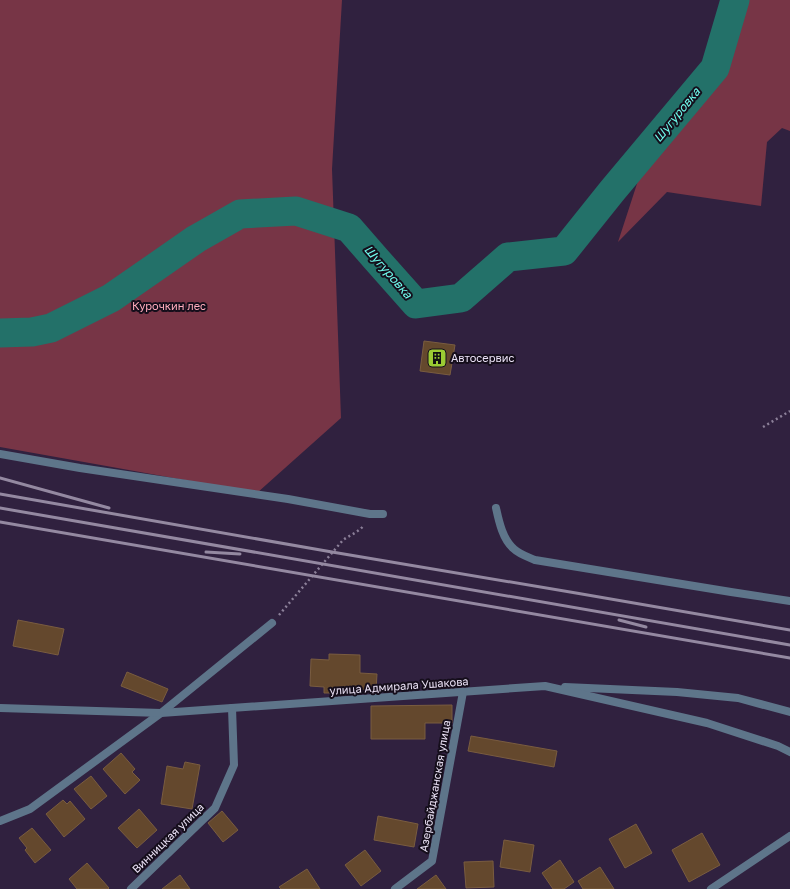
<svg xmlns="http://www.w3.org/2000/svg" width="790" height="889" font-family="'Golos Text',sans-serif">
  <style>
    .forest { fill: #773546 }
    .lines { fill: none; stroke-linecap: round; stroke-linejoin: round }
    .river { stroke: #237169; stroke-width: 29 }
    .building { fill: #64482d; stroke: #795c40 }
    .path { stroke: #8c8099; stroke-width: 2.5; stroke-dasharray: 2 3; stroke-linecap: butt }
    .service { stroke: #5e758a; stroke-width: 8 }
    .minor { stroke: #5e758a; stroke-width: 8 }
    .rail { stroke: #9489a1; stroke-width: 3 }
    .labels { text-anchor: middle; stroke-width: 4; stroke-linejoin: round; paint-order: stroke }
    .park-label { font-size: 11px; fill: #ffacbd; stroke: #150e1b }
    .poi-label { font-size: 11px; fill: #eae1f5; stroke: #150e1b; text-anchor: start }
    .street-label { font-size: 11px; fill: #eae1f5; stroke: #150e1b }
    .water-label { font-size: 12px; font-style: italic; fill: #70fdee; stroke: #150e1b }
  </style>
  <rect width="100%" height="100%" fill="#30213f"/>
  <!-- forest -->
  <g class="forest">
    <path d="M0 0H342L332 169 341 418 257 493 0 447Z"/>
    <path d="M726 0H790V131L782 128 767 142 761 206 667 192 618 242 648 150 734 50 723 4Z"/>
  </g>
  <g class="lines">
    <!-- river -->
    <path class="river" d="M0 333 32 332 51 328 111 298 196 239 240 214 296 211 349 228 376 259 416 304 461 298 508 257 564 251 612 191 715 68 735 0"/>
  </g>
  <!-- building -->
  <g class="building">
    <path d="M424 341 455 345 450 375 420 371Z"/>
    <path d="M18 620 64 629 58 655 13 646Z"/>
    <path d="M329 654 360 655V673L377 674 376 690 348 689V693H324V687L310 686 311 659 329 660Z"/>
    <path d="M127 672 168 689 162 702 121 686Z"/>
    <path d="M452 705V723H425V739H371V706Z"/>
    <path d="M471 736 557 751 554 767 468 751Z"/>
    <path d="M121 753 135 769 132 772 140 780 125 794 103 769Z"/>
    <path d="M185 762 200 765 192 809 161 804 167 766 183 769Z"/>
    <path d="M91 776 107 796 91 809 74 789Z"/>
    <path d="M63 800 67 804 70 801 85 819 64 837 46 814Z"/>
    <path d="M139 809 157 830 137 848 118 828Z"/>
    <path d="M222 811 238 830 223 842 208 823Z"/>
    <path d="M378 816 418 824 414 847 374 840Z"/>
    <path d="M636 824 652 853 625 868 609 839Z"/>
    <path d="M32 828 51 850 35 863 25 850 27 848 19 838Z"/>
    <path d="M702 833 720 865 689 882 672 850Z"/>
    <path d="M504 840 534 845 530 872 500 867Z"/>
    <path d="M365 850 381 871 361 886 345 865Z"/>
    <path d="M560 860 574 882 564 889H553L542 873Z"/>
    <path d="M493 861 494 887 466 888 464 862Z"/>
    <path d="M87 863 109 888 108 889H77L69 879Z"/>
    <path d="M600 867 614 889H583L578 881Z"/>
    <path d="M307 869 320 889H281L279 887Z"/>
    <path d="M180 875 190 889H162Z"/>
    <path d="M436 875 446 889H417Z"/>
  </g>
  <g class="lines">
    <!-- path -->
    <g class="path">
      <path d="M763 427 790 411"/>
      <path d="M279 615 343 540C350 535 359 532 364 525"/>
    </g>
    <!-- service -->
    <path class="service" d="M0 821 30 809 161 713 272 623"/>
    <!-- minor -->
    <g class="minor">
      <path d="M0 454 80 468 288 499 370 514H383"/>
      <path d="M496 508C499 522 503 540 514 549 519 554 528 557 535 560L731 592 790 601"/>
      <path d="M565 687 677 692 738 698 790 712"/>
      <path d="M0 708 161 713 545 686 707 723 778 746 790 752"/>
      <path d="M131 889 215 808 234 765 232 708"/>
      <path d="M395 889 432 861 463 692"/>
      <path d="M711 889 790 836"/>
    </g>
    <!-- rail -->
    <g class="rail">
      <path d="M0 478 109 508"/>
      <path d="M0 494 332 552 576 593 790 630"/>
      <path d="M0 508 790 645"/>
      <path d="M0 522 790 658"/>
      <path d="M206 552 240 554"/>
      <path d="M619 620 646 627"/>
    </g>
  </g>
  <!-- icons -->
  <defs>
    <symbol id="building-square" viewBox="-11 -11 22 22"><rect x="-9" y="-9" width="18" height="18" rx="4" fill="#9bcb33" stroke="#150e1b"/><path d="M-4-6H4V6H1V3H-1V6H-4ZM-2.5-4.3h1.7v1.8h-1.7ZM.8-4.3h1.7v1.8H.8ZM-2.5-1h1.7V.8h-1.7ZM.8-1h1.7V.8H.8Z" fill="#111"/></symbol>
  </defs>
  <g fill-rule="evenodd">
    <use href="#building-square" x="426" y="347" width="22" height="22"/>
  </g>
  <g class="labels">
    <!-- park labels -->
    <g class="park-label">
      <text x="169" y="310">Курочкин лес</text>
    </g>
    <!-- poi labels -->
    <g class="poi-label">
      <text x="451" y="362">Автосервис</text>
    </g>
    <!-- street labels -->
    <g class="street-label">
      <text transform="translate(399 686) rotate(-4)" y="4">улица Адмирала Ушакова</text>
      <text transform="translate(435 786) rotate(-80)" y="4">Азербайджанская улица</text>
      <text transform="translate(168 838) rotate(-44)" y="4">Винницкая улица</text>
    </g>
    <!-- water labels -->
    <g class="water-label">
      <text transform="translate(677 115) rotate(-51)" y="4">Шугуровка</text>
      <text transform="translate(388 272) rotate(49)" y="4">Шугуровка</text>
    </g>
  </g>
</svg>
